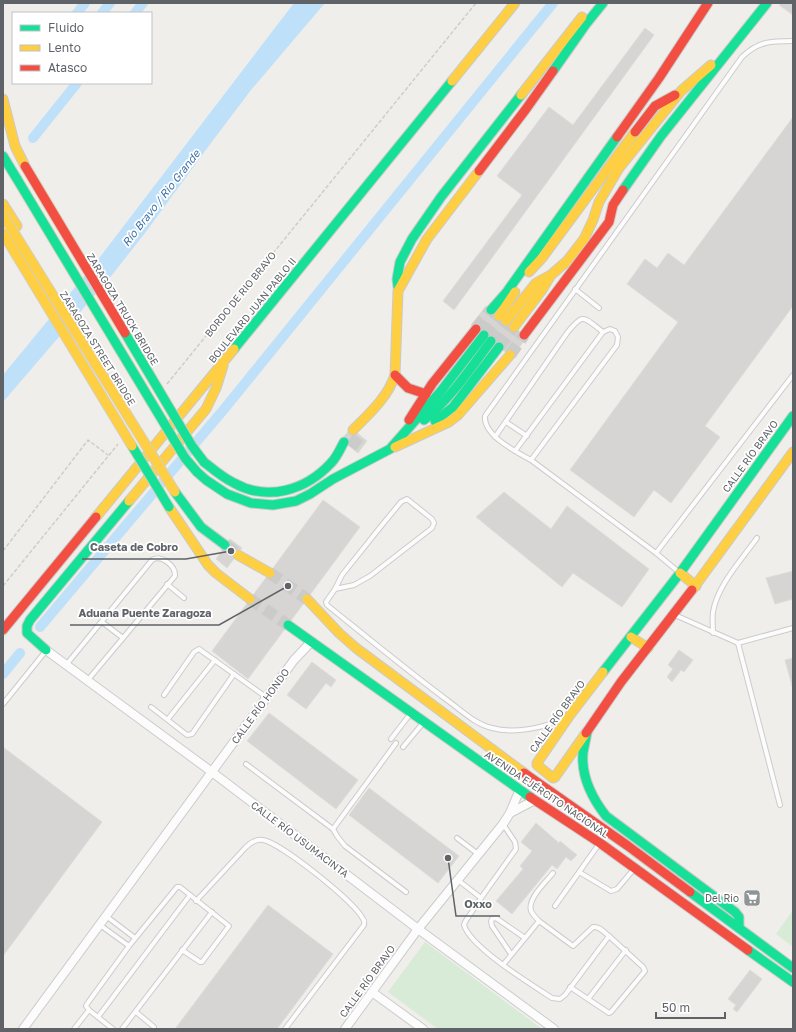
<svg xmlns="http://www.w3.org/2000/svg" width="796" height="1032" font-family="'Golos Text',sans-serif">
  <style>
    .green { fill: #d8ebd6 }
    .water { fill: #bfe0f9 }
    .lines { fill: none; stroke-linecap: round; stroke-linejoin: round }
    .canal { stroke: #bfe0f9; stroke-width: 10 }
    .building { fill: #d6d5d3; stroke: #deddd9 }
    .primary-tunnel { stroke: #cbcbca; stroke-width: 12; stroke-dasharray: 12 6; stroke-linecap: butt }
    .lane-casing { stroke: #cbcccc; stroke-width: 6 }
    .street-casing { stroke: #cbcccc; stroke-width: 10 }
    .fast-casing { stroke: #cacacb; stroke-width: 11 }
    .slow-casing { stroke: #cacacb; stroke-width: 11 }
    .jam-casing { stroke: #cacacb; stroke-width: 11 }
    .path { stroke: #cacfcc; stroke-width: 1.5; stroke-dasharray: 4 2; stroke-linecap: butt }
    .lane { stroke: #fdfcfc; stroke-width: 4 }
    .street { stroke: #fdfcfc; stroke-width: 8 }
    .fast { stroke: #16e098; stroke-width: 9 }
    .slow { stroke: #ffcf43; stroke-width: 9 }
    .jam { stroke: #f24e42; stroke-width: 9 }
    .fast-bridge-casing { stroke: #d7ceb8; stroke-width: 11; stroke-linecap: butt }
    .slow-bridge-casing { stroke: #d7ceb8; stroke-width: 11; stroke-linecap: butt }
    .jam-bridge-casing { stroke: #d7ceb8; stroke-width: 11; stroke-linecap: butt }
    .fast-bridge { stroke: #16e098; stroke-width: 9 }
    .slow-bridge { stroke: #ffcf43; stroke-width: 9 }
    .jam-bridge { stroke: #f24e42; stroke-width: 9 }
    .labels { text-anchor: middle; stroke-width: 3.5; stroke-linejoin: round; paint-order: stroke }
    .street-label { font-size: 10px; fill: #5f6368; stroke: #fff }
    .poi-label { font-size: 10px; fill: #5f6368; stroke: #fff; text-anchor: end }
    .water-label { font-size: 11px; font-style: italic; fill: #4174aa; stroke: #fff }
    .leader { fill: none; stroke: #5f6368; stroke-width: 1.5 }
    .callout-dot { fill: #5f6368; stroke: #fff; stroke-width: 1.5 }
    .callout-label { font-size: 11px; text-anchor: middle; font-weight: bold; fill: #5f6368; stroke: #fff; stroke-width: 3.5; stroke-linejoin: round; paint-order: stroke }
  </style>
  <rect width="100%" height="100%" fill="#efeeea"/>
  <!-- green -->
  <g class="green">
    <path d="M793 910V947L776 934Z"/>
    <path d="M425 942 542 1029H438L388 992Z"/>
  </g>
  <!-- water -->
  <path class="water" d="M294 3H325L251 90 208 147 145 233 112 275 3 402V375L100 257Z"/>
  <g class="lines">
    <!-- canal -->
    <g class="canal">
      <path d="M77 13 85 3"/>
      <path d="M102 13 110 3"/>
      <path d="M135 13 143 3"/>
      <path d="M33 138 77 83"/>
      <path d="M40 627 225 408 553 3"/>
      <path d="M3 674 20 653"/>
    </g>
  </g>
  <!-- building -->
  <g class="building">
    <path d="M781 3H793V15L779 5Z"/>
    <path d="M645 28 654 35 454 310 443 301 522 195 497 176 549 107 573 125Z"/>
    <path d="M793 117V306L705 426 720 437 671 503 654 490 634 517 570 470 678 322 627 284 645 259 657 268 668 253 684 265Z"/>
    <path d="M486 306 527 337 512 357 471 325Z"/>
    <path d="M351 428 367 441 358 453 341 440Z"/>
    <path d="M504 492 551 529 567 506 649 569 622 607 573 573 562 587 476 517Z"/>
    <path d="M323 500 360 527 248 679 212 651Z"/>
    <path d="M230 539 242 548 227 568 216 559Z"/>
    <path d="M793 571V599L775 604 766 578Z"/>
    <path d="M679 650 693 660 684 672 681 670 672 682 667 677 673 669 668 665Z"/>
    <path d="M793 658V689L785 660Z"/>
    <path d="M312 662 336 680 331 687 326 683 306 709 287 695Z"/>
    <path d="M269 713 358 780 336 809 247 741Z"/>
    <path d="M3 747 102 822 3 956Z"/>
    <path d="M369 788 459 856 438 883 349 815Z"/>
    <path d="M536 823 559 843 560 841 577 855 571 861 566 857 557 869 552 865 512 914 496 901 523 869 520 866 532 851 521 842Z"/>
    <path d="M268 905 333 954 277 1029H175Z"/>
    <path d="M750 970 762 979 737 1012 733 1009 736 1005 728 999Z"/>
  </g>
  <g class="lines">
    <!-- primary-tunnel -->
    <g class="primary-tunnel">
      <path d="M476 329 491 310"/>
      <path d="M484 335 499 316"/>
      <path d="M491 341 506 321"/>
      <path d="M499 347 514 327"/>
      <path d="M510 355 524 335"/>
      <path d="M351 447 360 435"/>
      <path d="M225 545 238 555"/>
      <path d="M270 573 307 599"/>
      <path d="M250 599 288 625"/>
    </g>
    <defs>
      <g id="lane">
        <path d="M575 289 599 308"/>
        <path d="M506 422 527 436"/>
        <path d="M495 437 567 333C584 312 583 317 603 332"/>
        <path d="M515 451 603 332 610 329 615 331 618 337 617 345 531 460"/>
        <path d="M656 553 793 375"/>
        <path d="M680 573 656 553 531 460C516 452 483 435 485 416L742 57C759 41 771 41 793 41"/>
        <path d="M167 584 184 598"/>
        <path d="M335 589 354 585 370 576 432 528 434 523 432 519 407 499 401 502 382 525 342 575 335 589 326 602 327 605C368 638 409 672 451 703 463 712 477 725 492 728 514 734 543 728 563 719"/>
        <path d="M675 615 738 643 793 628"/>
        <path d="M102 622 123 638"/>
        <path d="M713 633C713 626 712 619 713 612 717 586 742 559 757 538"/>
        <path d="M738 643 780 805"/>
        <path d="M66 665 152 560C161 554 176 566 175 576L87 681"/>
        <path d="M164 695 194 652 199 649 266 697"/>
        <path d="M3 704 45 652"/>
        <path d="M151 707 187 735 192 734 234 674"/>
        <path d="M168 719 215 660"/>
        <path d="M391 739 411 713"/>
        <path d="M403 747 423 723"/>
        <path d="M246 764 333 829 337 836 345 846 406 892"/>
        <path d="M333 829 396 743"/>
        <path d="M457 838 478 854"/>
        <path d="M579 872 611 891 617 889 634 869"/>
        <path d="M458 880 481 898 516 849 515 842 503 824"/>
        <path d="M481 898 465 922 464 925C470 947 532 985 552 998L560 999 565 995 609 936C604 932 599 926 593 927L573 946 539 921 503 965"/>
        <path d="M196 901 246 847C251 842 256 839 263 840 281 843 355 902 363 919 365 921 364 922 364 925L285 1029"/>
        <path d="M555 906 599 844"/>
        <path d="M106 916 135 938"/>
        <path d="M539 921C536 918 533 915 531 911 527 899 546 882 553 873"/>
        <path d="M100 925 129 946"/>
        <path d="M511 954 492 926 491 921 492 919 496 918 525 938"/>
        <path d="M570 987 609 1013 611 1012 645 971 643 967 609 936"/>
        <path d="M588 999 626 950"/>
        <path d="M136 1012 154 1027V1029"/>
        <path d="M98 1017 190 895"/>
        <path d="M74 1029 89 1010"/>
        <path d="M113 1029 89 1010 86 1006 87 1004 129 946 177 887H180L229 926 202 962H200L182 950"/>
        <path d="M122 1029 212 912"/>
      </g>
      <g id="street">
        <path d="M46 650 212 772 418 929 554 1029"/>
        <path d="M510 813 535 800"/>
        <path d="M372 992 423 1029"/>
        <path d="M23 1029 294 660 311 642"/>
        <path d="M345 1029 418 929 503 824 510 813 520 789"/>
      </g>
      <g id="fast">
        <path d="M553 71 586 24 603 3"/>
        <path d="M3 156 17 179"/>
        <path d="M623 190 661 136 767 3"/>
        <path d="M398 287 397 279 400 262 412 239 441 197 521 95"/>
        <path d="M491 310 506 293 617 137"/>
        <path d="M234 349 452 81"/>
        <path d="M424 420C451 398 470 369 491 341"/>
        <path d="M435 421 453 407 499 347"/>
        <path d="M204 462C214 470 223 478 234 483 268 502 306 490 331 463 337 457 340 449 344 442"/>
        <path d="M197 472 206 480 227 494 251 503 273 505 296 501 310 494 333 479 390 449 441 391 484 335"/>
        <path d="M175 492 201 527 225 545"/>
        <path d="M288 625 530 797"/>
        <path d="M46 650 27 633V626L30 620 129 501"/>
        <path d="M603 672 680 573 793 416"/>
        <path d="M587 732C586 739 584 746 583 753 581 777 592 798 606 816L735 912 739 917V927"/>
        <path d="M690 892 793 968"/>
        <path d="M748 950 793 982"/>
      </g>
      <g id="slow">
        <path d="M452 81 515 3"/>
        <path d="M521 95 582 17"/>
        <path d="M3 99 15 146 25 166"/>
        <path d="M3 204 17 226"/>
        <path d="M529 272 542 258 635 132"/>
        <path d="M499 316 515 292"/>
        <path d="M506 321 536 283 549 276"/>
        <path d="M514 327 542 290 551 275 567 261 584 239 593 220 599 202 619 168 681 91 711 65"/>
        <path d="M353 430C369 414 388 397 395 375L398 291 427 239 479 171"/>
        <path d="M395 447 449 422 458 415 510 355"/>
        <path d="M129 501 206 409 216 388 223 366"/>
        <path d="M169 507 208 565 216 573 250 599"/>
        <path d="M96 517 234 349"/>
        <path d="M238 555 270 573"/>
        <path d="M680 573 696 586"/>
        <path d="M692 590 793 452"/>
        <path d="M307 599 339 633 356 648 524 773"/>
        <path d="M631 637 648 648"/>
        <path d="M586 733 555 777 553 778 537 765V763L570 715 603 672"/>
      </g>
      <g id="jam">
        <path d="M635 132 655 106 675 95"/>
        <path d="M617 137 659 78 708 3"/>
        <path d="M479 171 526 109 553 71"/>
        <path d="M524 335 609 222 613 205 623 190"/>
        <path d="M395 375 408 388 426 394"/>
        <path d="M409 420 432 384 476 329"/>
        <path d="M3 630 96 517"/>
        <path d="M586 733 621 682 692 590"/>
        <path d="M524 773 628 846 690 892"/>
        <path d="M530 797 600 843 748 950"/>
      </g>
    </defs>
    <!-- lane casing -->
    <use href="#lane" class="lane-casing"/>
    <!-- street casing -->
    <use href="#street" class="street-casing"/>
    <!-- fast casing -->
    <use href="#fast" class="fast-casing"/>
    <!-- slow casing -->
    <use href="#slow" class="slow-casing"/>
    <!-- jam casing -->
    <use href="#jam" class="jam-casing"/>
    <!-- path -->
    <g class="path">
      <path d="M167 384 476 3"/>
      <path d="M3 551 88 440 108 455"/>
      <path d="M3 586 118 444"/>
    </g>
    <!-- lane -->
    <use href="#lane" class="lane"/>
    <!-- street -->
    <use href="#street" class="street"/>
    <!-- fast -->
    <use href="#fast" class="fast"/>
    <!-- slow -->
    <use href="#slow" class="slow"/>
    <!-- jam -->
    <use href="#jam" class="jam"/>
    <defs>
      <g id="fast-bridge">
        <path d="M17 179 185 458 197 472"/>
        <path d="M125 333 192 446 204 462"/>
        <path d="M132 446 169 507"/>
      </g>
      <g id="slow-bridge">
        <path d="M3 215 175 492"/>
        <path d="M3 233 132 446"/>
      </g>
      <path id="jam-bridge" d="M25 166 125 333"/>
    </defs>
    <!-- fast-bridge casing -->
    <use href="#fast-bridge" class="fast-bridge-casing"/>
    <!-- slow-bridge casing -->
    <use href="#slow-bridge" class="slow-bridge-casing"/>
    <!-- jam-bridge casing -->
    <use href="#jam-bridge" class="jam-bridge-casing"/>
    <!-- fast-bridge -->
    <use href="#fast-bridge" class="fast-bridge"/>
    <!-- slow-bridge -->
    <use href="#slow-bridge" class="slow-bridge"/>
    <!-- jam-bridge -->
    <use href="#jam-bridge" class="jam-bridge"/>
  </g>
  <!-- icons -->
  <defs>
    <symbol id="supermarket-square" viewBox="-11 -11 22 22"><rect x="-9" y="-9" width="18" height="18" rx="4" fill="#919496" stroke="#fff"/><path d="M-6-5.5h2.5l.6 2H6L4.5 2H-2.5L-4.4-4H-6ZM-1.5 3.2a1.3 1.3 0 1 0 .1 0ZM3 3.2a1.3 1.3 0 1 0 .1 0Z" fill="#fff"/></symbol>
  </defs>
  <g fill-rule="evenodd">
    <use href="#supermarket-square" x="742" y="888" width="20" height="20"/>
  </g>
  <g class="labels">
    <!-- street labels -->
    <g class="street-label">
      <text transform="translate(240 294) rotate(-51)" y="4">BORDO DE RIO BRAVO</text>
      <text transform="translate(123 309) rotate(59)" y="4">ZARAGOZA TRUCK BRIDGE</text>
      <text transform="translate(252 310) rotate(-51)" y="4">BOULEVARD JUAN PABLO II</text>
      <text transform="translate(98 348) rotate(58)" y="4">ZARAGOZA STREET BRIDGE</text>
      <text transform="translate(750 456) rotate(-54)" y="4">CALLE RÍO BRAVO</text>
      <text transform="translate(260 706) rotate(-54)" y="4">CALLE RÍO HONDO</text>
      <text transform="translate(557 716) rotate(-54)" y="4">CALLE RÍO BRAVO</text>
      <text transform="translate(547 794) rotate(34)" y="4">AVENIDA EJÉRCITO NACIONAL</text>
      <text transform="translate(300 839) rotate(37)" y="4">CALLE RÍO USUMACINTA</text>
      <text transform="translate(367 981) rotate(-54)" y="4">CALLE RÍO BRAVO</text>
    </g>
    <!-- poi labels -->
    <g class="poi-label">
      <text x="739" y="902">Del Rio</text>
    </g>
    <!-- water labels -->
    <g class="water-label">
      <text transform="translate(161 198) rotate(-52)" y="4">Río Bravo / Rio Grande</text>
    </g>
  </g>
  <!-- callouts -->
  <path class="leader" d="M231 551L186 559H82M288 586L219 625H70M448 858L456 916H500"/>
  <g class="callout-dot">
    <circle cx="231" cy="551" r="4"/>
    <circle cx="288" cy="586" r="4"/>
    <circle cx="448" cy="858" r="4"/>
  </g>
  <g class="callout-label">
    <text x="134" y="551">Caseta de Cobro</text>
    <text x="145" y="617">Aduana Puente Zaragoza</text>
    <text x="478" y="908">Oxxo</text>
  </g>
  <!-- border -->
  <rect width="796" height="1032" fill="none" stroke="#5f6368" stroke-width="8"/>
  <!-- legend -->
  <rect x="12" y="12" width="140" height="72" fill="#ffffff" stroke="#bfc1c3"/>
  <rect x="20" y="25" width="20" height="6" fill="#16e098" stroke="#bfc1c3"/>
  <text x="48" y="32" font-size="12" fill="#5f6368">Fluido</text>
  <rect x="20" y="45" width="20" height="6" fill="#ffcf43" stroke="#bfc1c3"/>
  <text x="48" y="52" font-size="12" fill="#5f6368">Lento</text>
  <rect x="20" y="65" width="20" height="6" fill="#f24e42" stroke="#bfc1c3"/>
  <text x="48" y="72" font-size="12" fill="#5f6368">Atasco</text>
  <!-- scale -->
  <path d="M656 1012v6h69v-6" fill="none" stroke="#5f6368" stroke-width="2"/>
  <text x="662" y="1012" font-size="12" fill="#5f6368" stroke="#ffffff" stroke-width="3" paint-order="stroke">50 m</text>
</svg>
